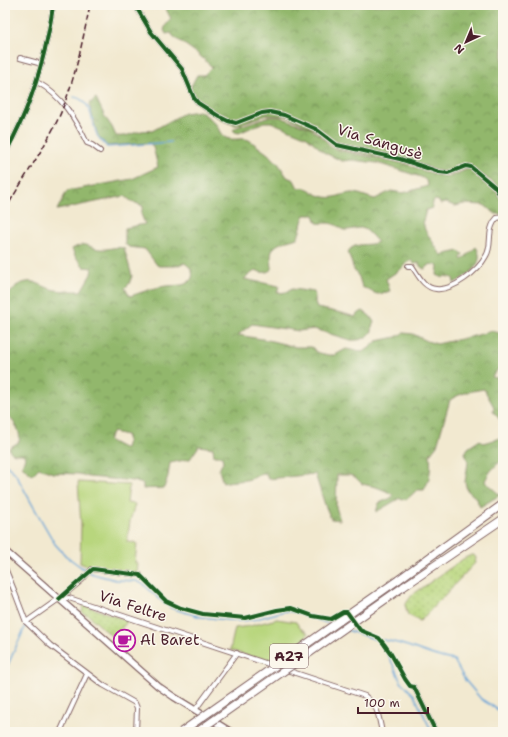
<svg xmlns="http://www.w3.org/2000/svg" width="508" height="737" font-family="'Shantell Sans',sans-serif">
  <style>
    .grass { fill: url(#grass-dots); stroke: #817a54 }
    .forest { fill: url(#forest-crowns); stroke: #6e6b4c; fill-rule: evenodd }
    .garden { fill: #b8d67d; stroke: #817a54 }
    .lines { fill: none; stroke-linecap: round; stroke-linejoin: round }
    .stream { stroke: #64a3d7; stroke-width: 1.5 }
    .street-casing { stroke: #856665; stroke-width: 6 }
    .secondary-casing { stroke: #856665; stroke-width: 8 }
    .highway-casing { stroke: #856665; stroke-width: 9 }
    .street { stroke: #fff; stroke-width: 4 }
    .secondary { stroke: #fff; stroke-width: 5.5 }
    .highway { stroke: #fff; stroke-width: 7 }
    .rail { stroke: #4a1f2b; stroke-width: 1.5; stroke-dasharray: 6 3; stroke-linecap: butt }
    .highway-bridge-casing { stroke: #856665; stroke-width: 9; stroke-linecap: butt }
    .highway-bridge { stroke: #fff; stroke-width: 7 }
    .cycleway-casing { stroke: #fbf7ec; stroke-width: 6 }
    .cycleway { stroke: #1b5e20; stroke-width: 4 }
    .labels { text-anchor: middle; stroke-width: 3; stroke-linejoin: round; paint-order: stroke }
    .shield { fill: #fbf7ec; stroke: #7f6065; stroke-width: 1 }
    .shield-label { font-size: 14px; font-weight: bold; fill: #4a1f2b }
    .street-label { font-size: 15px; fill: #4a1f2b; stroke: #fbf7ec }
    .poi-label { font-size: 15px; fill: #4a1f2b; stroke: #fbf7ec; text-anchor: start }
  </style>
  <defs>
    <pattern id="grass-dots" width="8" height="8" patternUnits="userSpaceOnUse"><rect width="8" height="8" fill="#b8d67d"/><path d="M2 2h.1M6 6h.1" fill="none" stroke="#a0b76c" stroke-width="1.8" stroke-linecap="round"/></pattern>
    <pattern id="forest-crowns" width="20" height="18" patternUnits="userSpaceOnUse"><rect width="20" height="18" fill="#92b76c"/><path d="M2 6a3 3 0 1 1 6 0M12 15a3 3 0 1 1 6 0" fill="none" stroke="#799459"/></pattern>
  </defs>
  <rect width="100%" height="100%" fill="#fbf7ec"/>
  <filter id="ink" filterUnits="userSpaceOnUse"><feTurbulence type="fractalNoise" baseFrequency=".025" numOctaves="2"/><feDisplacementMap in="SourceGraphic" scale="8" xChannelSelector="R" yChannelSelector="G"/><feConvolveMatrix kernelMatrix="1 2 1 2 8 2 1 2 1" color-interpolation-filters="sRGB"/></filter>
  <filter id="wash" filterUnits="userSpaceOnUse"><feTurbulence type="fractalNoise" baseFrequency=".012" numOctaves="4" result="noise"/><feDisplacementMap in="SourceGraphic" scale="16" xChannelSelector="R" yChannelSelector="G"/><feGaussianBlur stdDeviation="0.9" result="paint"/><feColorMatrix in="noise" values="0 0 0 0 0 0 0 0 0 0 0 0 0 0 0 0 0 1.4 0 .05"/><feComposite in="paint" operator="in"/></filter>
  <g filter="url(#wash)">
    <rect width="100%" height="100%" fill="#f2e9d0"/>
    <!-- grass -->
    <g class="grass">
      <path d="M471 555H474L476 558 475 563 420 621 408 615 405 605 412 595 463 559Z"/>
      <path d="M84 605 128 621 113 637 87 614 86 615 82 612Z"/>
    </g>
    <!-- forest -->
    <g class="forest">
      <path d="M164 5H503V199L493 182 467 167 449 174 407 162 339 149 333 145 316 130 286 116 267 115 236 125C228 124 205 111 199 105 195 102 193 93 190 88L197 75H204L212 67 198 54 173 36 171 33 166 34 164 30 166 25 171 19Z"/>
      <path d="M96 98 105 117 112 127 116 136C130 138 138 128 152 131L184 113 199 111C204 114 210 118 215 123 219 128 219 134 226 138 234 141 242 137 249 140L268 154 278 163 287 177 294 180 298 188C310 186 311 193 321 196 335 201 342 192 355 193 361 194 369 198 375 199L391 191 403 193 428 186C428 182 425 179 421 177L377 163 352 160 342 161 325 153 307 137 271 122H264L239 133 235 132 233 130 237 127 268 117H280L310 128 323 138 331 147 341 151 407 164 424 171 449 177 468 169 474 170 482 181 489 183 496 190 503 204V214H496L484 205 464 204 455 206 446 203 440 204 439 201 435 200 433 202 432 208 426 210 423 221 425 230 441 255 459 251 463 254 461 258 462 260 476 247C487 264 467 276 454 283L453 278 445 276 443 278 437 275 438 266 436 264 434 266 431 264 426 268 424 269 420 266 419 263 414 264 411 260 407 262 401 269 386 279 390 291C374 297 377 293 362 287L359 277 354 270 348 252C354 241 368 247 378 242 374 239 369 231 364 229 358 226 351 231 344 230 340 229 338 225 333 224 328 222 323 224 317 223L314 215H305C300 224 302 230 297 238 287 242 271 242 271 257 271 261 272 265 272 269 266 273 263 274 256 270L244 279 279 286 277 293 287 292 292 289 308 291 314 292C316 298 314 303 317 308L342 313 355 317 357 314 363 311 370 316 374 322 372 327V331C367 339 359 341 350 340L314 329 299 331 252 324 238 335 268 340 296 347H312L316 352 328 355H335L346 349 362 352 368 349 377 341 396 337 403 333 413 334 427 341 437 344 474 336 492 331 503 334V363L492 377 503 379V434L501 430V421L493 411 494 407 484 389C472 391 460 393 450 400L437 445 430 454C431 467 431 478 424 490H417L406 500 400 498 376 512 379 503 391 498 393 495 386 491 376 487 362 484 355 477 349 475H337L336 507 340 520 331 519 325 505 315 474 268 479 265 473C259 473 258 476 253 478 243 482 233 480 223 483L219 470 223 462 222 456H214L213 448 199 446 190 459 170 463 168 476 164 488C157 489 151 488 143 489V484L133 481 89 477 79 474 53 473 39 468 32 475 31 474 22 466 25 457 23 454C17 454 10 455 9 448L19 442C22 431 13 420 5 413V294C10 293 14 291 16 286 35 276 37 286 55 290 63 291 72 291 81 291L91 274 92 268 84 267 75 256 72 249C88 240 87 248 100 249 109 250 114 246 124 248L132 276 129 284 125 288 130 296C140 293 150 289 160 287 167 285 181 286 185 284 197 279 193 267 184 263L176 266H159L157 265 145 249 129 247 125 244V228L145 224 141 214 143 206 131 201 125 196 57 210 67 191 132 179 158 167 153 147 150 143 107 146 98 136 89 104ZM113 432 126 435 128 441 126 448H123L108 440 110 436Z"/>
      <path d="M503 436V460C497 463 486 475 485 482L500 495 480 507 476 498 467 490 465 482 468 462 465 453 468 448 480 440 483 443 501 438Z"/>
    </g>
    <!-- garden -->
    <g class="garden">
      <path d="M78 482 129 485 127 503 135 504 130 521 127 542 137 543 135 563 138 564 137 573 92 568 80 563 81 525Z"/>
      <path d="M277 619 296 622 300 628 308 633 299 652 286 668 230 650 235 628 250 626Z"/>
    </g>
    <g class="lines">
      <!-- stream -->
      <g class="stream">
        <path d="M74 97C92 100 91 120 97 135 99 139 104 143 107 147L171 142"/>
        <path d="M5 464 15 473 32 504 55 544 66 556 81 567 93 574 116 580 136 581 143 584 164 603 171 608 201 617 237 621 252 620 285 611 296 612 330 624"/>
        <path d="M347 630 369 637 377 640 382 644 389 656 401 682 414 695 432 732"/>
        <path d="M383 640C408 643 430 657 454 660L465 680 481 699 500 711"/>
        <path d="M5 671 26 625"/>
      </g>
    </g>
  </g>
  <g filter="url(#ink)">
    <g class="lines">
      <defs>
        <g id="street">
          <path d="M135 5 151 32 182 69 194 98 198 103 220 117 228 121 236 123 262 113 270 112 284 115 316 129 337 145 400 159 439 172 448 173 466 166 471 167 495 187 503 200"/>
          <path d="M20 58 42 64"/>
          <path d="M37 82C62 96 75 118 87 143L92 145 100 151"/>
          <path d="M5 154C26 115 39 80 48 35 50 25 52 15 53 5"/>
          <path d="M408 266H412C418 275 424 288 436 289 453 291 478 271 486 256 492 247 488 236 492 226 493 223 495 220 497 218L503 217"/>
          <path d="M5 568 14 590"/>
          <path d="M15 593 26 622 50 645 103 685 135 703 137 708 136 732"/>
          <path d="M59 599 69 598 365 696C379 707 378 715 382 732"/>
          <path d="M26 622 63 596 82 580 92 569 140 575"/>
          <path d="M414 687 436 732"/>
          <path d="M195 710 237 653"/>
          <path d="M60 732 87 674"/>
        </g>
        <path id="secondary" d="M5 551 158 686 174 697 231 732"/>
        <g id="highway">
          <path d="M398 580 503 504"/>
          <path d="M403 587 503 519"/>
        </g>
      </defs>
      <!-- street casing -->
      <use href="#street" class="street-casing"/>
      <!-- secondary casing -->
      <use href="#secondary" class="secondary-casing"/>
      <!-- highway casing -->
      <use href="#highway" class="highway-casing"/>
      <!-- street -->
      <use href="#street" class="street"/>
      <!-- secondary -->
      <use href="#secondary" class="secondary"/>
      <!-- highway -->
      <use href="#highway" class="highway"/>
      <!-- rail -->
      <path class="rail" d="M5 210C23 179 44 149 59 117 75 81 82 43 90 5"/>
      <defs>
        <g id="highway-bridge">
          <path d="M181 732 398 580"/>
          <path d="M197 732 403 587"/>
        </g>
      </defs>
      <!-- highway-bridge casing -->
      <use href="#highway-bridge" class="highway-bridge-casing"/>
      <!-- highway-bridge -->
      <use href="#highway-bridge" class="highway-bridge"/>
      <defs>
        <g id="cycleway">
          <path d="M135 5 151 32 182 69 194 98 198 103 220 117 228 121 236 123 262 113 270 112 284 115 316 129 337 145 400 159 439 172 448 173 466 166 471 167 495 187 503 200"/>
          <path d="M5 154C26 115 39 80 48 35 50 25 52 15 53 5"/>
          <path d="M59 599 93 569 140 575 166 601 181 608 203 614 245 618 277 610 291 608 313 616 331 619 343 612H347L360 630 379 638 384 644 391 654 405 679 410 686 414 687 436 732"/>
        </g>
      </defs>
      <!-- cycleway casing -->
      <use href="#cycleway" class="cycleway-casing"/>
      <!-- cycleway -->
      <use href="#cycleway" class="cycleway"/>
    </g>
  </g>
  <!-- icons -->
  <defs>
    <symbol id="cafe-ring" viewBox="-11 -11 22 22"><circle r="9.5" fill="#fbf7ec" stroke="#b5179e" stroke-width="1.5"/><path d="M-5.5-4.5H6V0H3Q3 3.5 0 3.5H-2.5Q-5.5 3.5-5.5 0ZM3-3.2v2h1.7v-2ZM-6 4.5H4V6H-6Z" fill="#b5179e"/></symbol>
  </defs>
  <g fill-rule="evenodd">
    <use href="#cafe-ring" x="112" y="628" width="25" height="25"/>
  </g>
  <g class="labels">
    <!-- shield labels -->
    <rect class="shield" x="270" y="644" width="38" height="24" rx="3"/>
    <g class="shield-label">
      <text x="289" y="661">A27</text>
    </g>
    <!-- street labels -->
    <g class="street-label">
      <text transform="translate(380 142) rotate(17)" y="5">Via Sangusè</text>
      <text transform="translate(133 606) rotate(18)" y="5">Via Feltre</text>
    </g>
    <!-- poi labels -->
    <g class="poi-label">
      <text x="140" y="645">Al Baret</text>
    </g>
  </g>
  <!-- margin -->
  <rect width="508" height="737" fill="none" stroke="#fbf7ec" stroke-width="20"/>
  <!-- north arrow -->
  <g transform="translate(466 42) rotate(224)" stroke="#fbf7ec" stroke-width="3" paint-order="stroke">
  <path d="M0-3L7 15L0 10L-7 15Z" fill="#4a1f2b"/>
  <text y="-6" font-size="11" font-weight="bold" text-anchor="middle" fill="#4a1f2b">N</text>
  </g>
  <!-- scale -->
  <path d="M358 707v6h70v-6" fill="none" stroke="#4a1f2b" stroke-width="2"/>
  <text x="364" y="707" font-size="12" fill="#4a1f2b" stroke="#fbf7ec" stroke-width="3" paint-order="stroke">100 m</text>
</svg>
